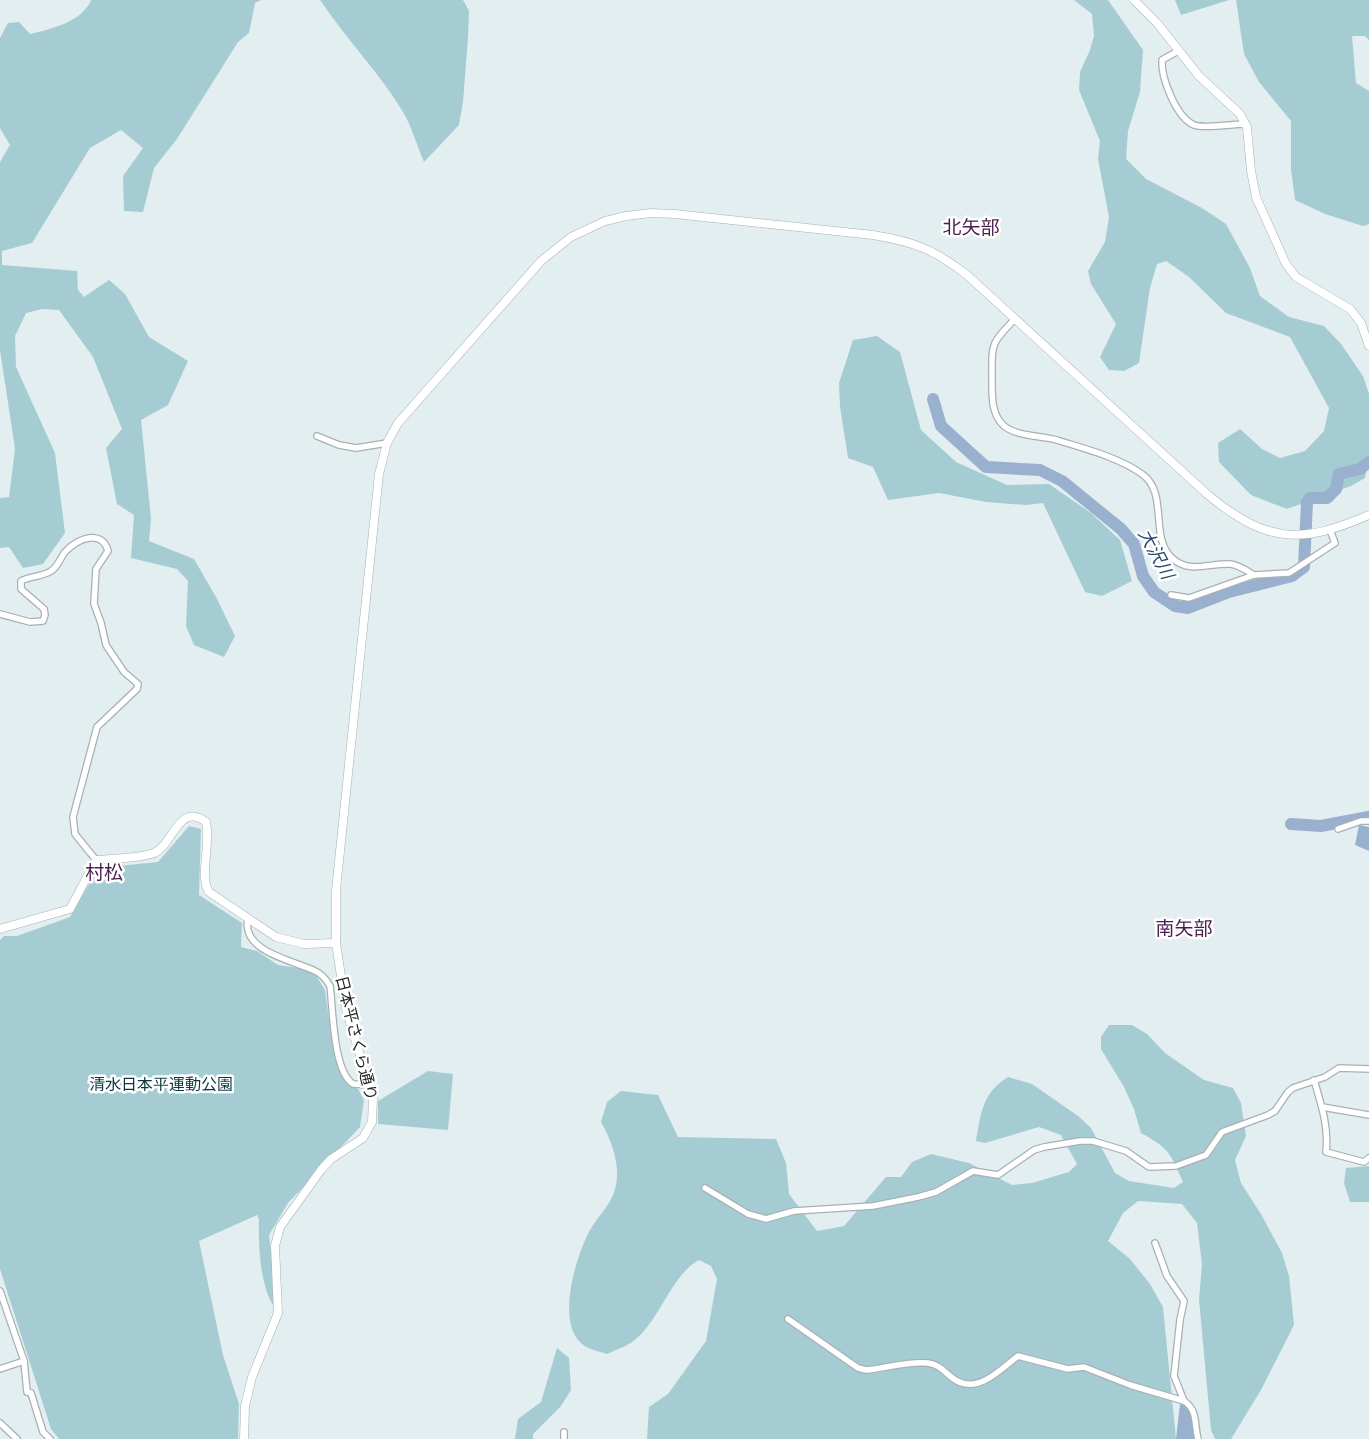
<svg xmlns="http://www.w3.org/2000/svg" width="1369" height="1439" font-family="'Exo 2','Noto Sans JP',sans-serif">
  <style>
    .green { fill: #a6ccd3 }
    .water { fill: #99b0ce }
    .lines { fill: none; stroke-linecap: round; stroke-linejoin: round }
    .river { stroke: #99b0ce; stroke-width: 12 }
    .minor-casing { stroke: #a7b1b3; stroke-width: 8 }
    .tertiary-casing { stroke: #a7b1b3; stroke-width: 9 }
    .minor { stroke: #fff; stroke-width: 5.5 }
    .tertiary { stroke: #fff; stroke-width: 8 }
    .labels { text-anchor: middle; stroke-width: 5; stroke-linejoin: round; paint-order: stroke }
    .street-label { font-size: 16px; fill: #1f2324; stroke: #fff }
    .park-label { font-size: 16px; fill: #0b383f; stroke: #fff }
    .water-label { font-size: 18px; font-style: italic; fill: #2b4a74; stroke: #fff }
    .quarter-label { font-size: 19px; fill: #4a1d4f; stroke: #fff }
  </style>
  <rect width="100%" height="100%" fill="#e3eef0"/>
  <!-- green -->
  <g class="green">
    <path d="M91 0H261L255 3 249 33 238 42 177 139 154 168 143 212 124 211 123 176 143 148 121 130 90 148 32 243 2 251V265L77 271 78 290 84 297 109 280 125 294 149 337 188 361 168 405 141 420 151 518 149 541 194 559 216 597 235 636 224 657 194 645 186 626 188 581 177 569 131 558 134 515 117 504 106 448 122 429 93 357 59 310 42 309 26 313 15 336 16 367 55 453 65 533 43 564 23 568 9 547 0 548V498L9 497 15 449 0 350V162L10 145 0 128V38L8 23 19 22 30 34C51 29 82 22 91 0Z"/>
    <path d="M320 0H463L469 11 468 37 463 102 459 125 424 162C417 146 412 127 403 112 379 72 346 39 320 0Z"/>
    <path d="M1074 0H1108L1143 50 1140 92 1128 131 1126 159 1146 179 1202 208 1226 224 1250 268 1260 296 1289 317 1324 326 1341 344 1363 376 1369 394V459L1365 478 1351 486 1287 509 1251 495 1219 462 1218 443 1240 429 1262 449 1280 458 1305 451 1324 431 1329 408 1290 337 1226 313 1189 277 1166 261 1157 264 1150 288 1139 363 1124 371 1109 370 1100 357 1116 324 1091 284 1088 271 1105 242 1109 217 1098 159 1100 141 1079 90 1080 72 1090 50 1094 36 1092 14Z"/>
    <path d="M1175 0H1229L1181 15Z"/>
    <path d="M1236 0H1369V40L1365 36H1352L1356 83 1369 91V224L1363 226 1325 214 1295 200 1291 169V121L1259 82 1244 54Z"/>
    <path d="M877 336 900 352 921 430 956 462 1007 485 1049 484 1091 513 1120 540 1132 581 1102 596 1085 592 1043 503 1026 505 986 502 939 493 888 500 873 467 848 458 840 407 839 383 853 340Z"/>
    <path d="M189 826 201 829 199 895 242 923 241 947 257 951 278 965 313 970 325 990 331 1033 340 1070 350 1085 358 1089 364 1100 360 1127 288 1203 269 1235 277 1301 274 1307C260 1286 258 1243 259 1219L257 1215 199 1241 223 1355 239 1404 238 1439H59L51 1429 0 1269V940L4 936H17L70 917 98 868 158 862Z"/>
    <path d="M1109 1025H1132L1147 1034 1165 1053 1204 1080 1233 1088 1241 1103 1246 1136 1235 1160 1241 1183 1261 1214 1282 1253 1289 1276 1294 1325 1261 1390 1231 1439H1215L1211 1430 1199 1299 1202 1264 1197 1223 1182 1204 1138 1201 1123 1213 1108 1241 1130 1259 1150 1284 1163 1307 1176 1439H647L649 1407 668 1394 706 1341 717 1279 711 1266 699 1260C670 1276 660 1322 632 1342 625 1347 615 1350 607 1354 601 1352 592 1350 586 1347 553 1327 576 1256 590 1230 597 1218 608 1207 613 1195 623 1171 613 1143 601 1122L607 1102 621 1091 658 1095 678 1137 776 1139 786 1163 789 1194 817 1231 844 1226 886 1177H901L912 1162 931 1154 969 1163 1012 1185 1032 1183 1069 1172 1077 1164 1061 1135 1039 1127 985 1143 976 1141C981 1113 982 1093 1008 1077L1032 1084 1078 1116 1091 1128 1115 1173 1129 1181 1174 1188 1183 1182C1170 1153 1170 1149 1141 1133L1134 1109 1124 1087 1101 1049V1037Z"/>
    <path d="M428 1071 453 1074 448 1130 378 1124V1101Z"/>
    <path d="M1369 1166V1202H1350L1344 1183 1346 1168Z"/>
    <path d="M557 1348 569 1358 571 1390 561 1406 533 1434V1439H515L518 1419 541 1402Z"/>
  </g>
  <!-- water -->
  <g class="water">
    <path d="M1359 825 1369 827V851L1355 845Z"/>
    <path d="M1180 1404 1190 1407 1196 1439H1176Z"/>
  </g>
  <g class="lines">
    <!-- river -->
    <g class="river">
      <path d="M933 399 941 426 986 467 1040 470 1062 481 1121 529 1134 544 1143 576 1154 592 1175 606 1188 608 1229 592 1292 576 1304 567 1307 502 1310 498H1327L1336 489 1339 474 1360 469 1369 462"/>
      <path d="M1291 824 1321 826 1369 817"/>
    </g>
    <defs>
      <g id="minor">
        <path d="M1178 51 1162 60C1161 78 1176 117 1194 125 1204 129 1234 124 1246 124"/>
        <path d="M1015 319C990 344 992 344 992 379 992 395 991 413 1003 425 1014 436 1042 436 1057 440 1085 449 1118 457 1142 474 1169 493 1149 537 1172 558 1189 574 1209 563 1230 564 1239 565 1246 570 1254 575"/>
        <path d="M317 436 339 445 356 448 387 443"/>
        <path d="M1171 595 1189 598 1254 575 1289 573 1335 543 1330 530"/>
        <path d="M0 614 30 622 43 621 45 615 44 609 21 589V581C30 576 42 577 51 571 58 567 60 558 65 552 77 539 102 528 108 551L96 569 94 604 101 623 106 645 124 672 138 684 137 689 97 727 73 817 75 834 96 860"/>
        <path d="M1338 829 1361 821H1369"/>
        <path d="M248 919C241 951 291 960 313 970 321 973 326 979 330 986 333 1009 333 1071 353 1084L370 1085"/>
        <path d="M1314 1080C1321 1104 1329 1127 1326 1152L1364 1162 1369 1158"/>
        <path d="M1322 1107 1369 1115"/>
        <path d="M705 1188 748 1214 766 1219 794 1211 873 1206 918 1197 936 1192 973 1171 998 1175 1034 1150 1044 1147 1080 1141H1093L1126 1151 1149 1167 1176 1166 1206 1155 1222 1132 1268 1115 1275 1111 1288 1092 1293 1088 1325 1077 1339 1068 1369 1069"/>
        <path d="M1155 1243 1167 1276 1184 1301 1180 1320 1174 1376 1184 1401"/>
        <path d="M0 1291 24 1361 27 1392 31 1393 43 1432 50 1439"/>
        <path d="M788 1319 858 1368 866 1370C886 1368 908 1361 928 1363 942 1365 946 1375 957 1381 980 1393 1002 1368 1018 1356L1068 1369 1084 1367 1130 1385 1184 1401C1198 1410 1194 1424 1198 1439"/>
        <path d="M0 1369 24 1361"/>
        <path d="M0 1423 17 1439"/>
        <path d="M564 1439V1432"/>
      </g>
      <g id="tertiary">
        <path d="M1134 0 1157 23 1199 76 1240 114 1247 127 1251 171 1256 197 1286 264 1296 277 1350 309 1361 323 1369 346"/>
        <path d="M0 929 70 909 96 860C110 859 142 858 154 853 173 846 178 801 206 822 211 843 199 878 209 892L276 937 304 944 336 943 346 1009 373 1098 372 1122 363 1138 331 1159 321 1170 280 1227 275 1246 278 1313 252 1377 245 1406 244 1439"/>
        <path d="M336 943V890L379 474 387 443 398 423 541 261 571 237 605 221 626 216 651 213 675 214 873 235C915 242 933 249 967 275L1207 494C1266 543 1300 545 1369 515"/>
      </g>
    </defs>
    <!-- minor casing -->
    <use href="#minor" class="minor-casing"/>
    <!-- tertiary casing -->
    <use href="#tertiary" class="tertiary-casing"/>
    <!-- minor -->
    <use href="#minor" class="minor"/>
    <!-- tertiary -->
    <use href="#tertiary" class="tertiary"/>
  </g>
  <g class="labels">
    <!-- street labels -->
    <g class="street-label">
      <text transform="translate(357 1038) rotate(76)" y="6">日本平さくら通り</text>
    </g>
    <!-- park labels -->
    <g class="park-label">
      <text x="161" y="1090">清水日本平運動公園</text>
    </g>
    <!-- water labels -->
    <g class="water-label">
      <text transform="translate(1156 554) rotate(62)" y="6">大沢川</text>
    </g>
    <!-- quarter labels -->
    <g class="quarter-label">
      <text x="971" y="234">北矢部</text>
      <text x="104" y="879">村松</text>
      <text x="1184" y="935">南矢部</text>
    </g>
  </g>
</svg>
